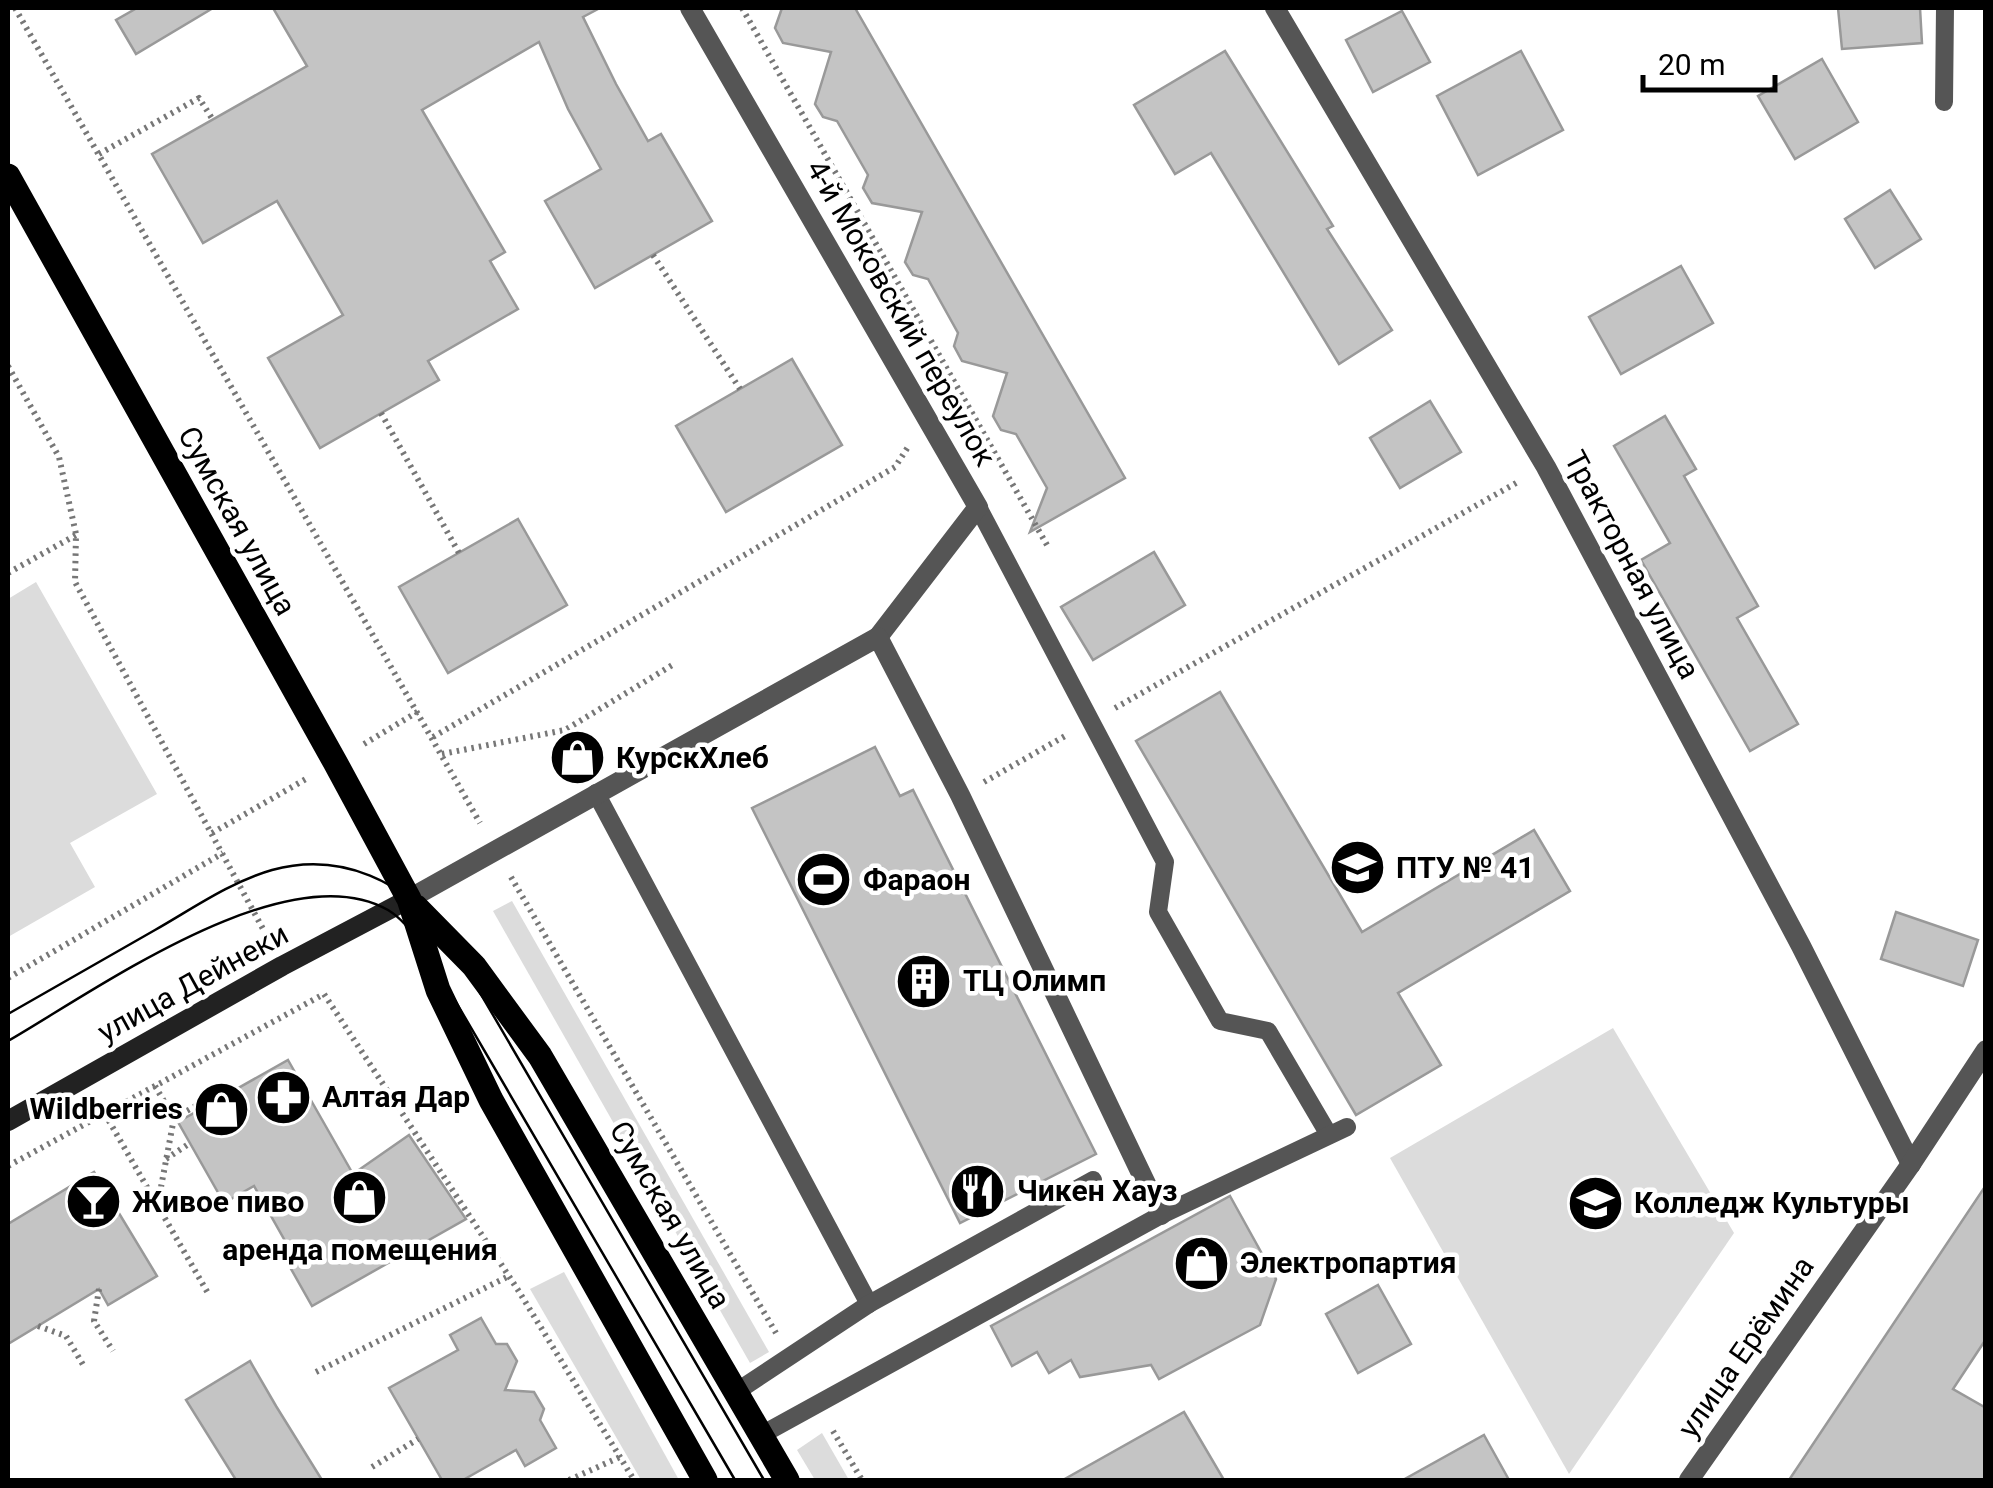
<svg xmlns="http://www.w3.org/2000/svg" width="1993" height="1488" font-family="Roboto,sans-serif">
  <style>
    .green { fill: #dcdcdc }
    .building { fill: #c4c4c4; stroke: #999; stroke-width: 2.5 }
    .lines { fill: none; stroke-linecap: round; stroke-linejoin: round }
    .path { stroke: #777; stroke-width: 6; stroke-dasharray: 2.5 5; stroke-linecap: butt }
    .lane { stroke: #555; stroke-width: 18 }
    .street { stroke: #555; stroke-width: 20 }
    .secondary { stroke: #222; stroke-width: 20 }
    .primary { stroke: #000; stroke-width: 25 }
    .tram { stroke: #000; stroke-width: 2.5 }
    .labels { text-anchor: middle; stroke-width: 9; stroke-linejoin: round; paint-order: stroke }
    .street-label { font-size: 30px; fill: #000; stroke: #fff }
    .poi-label { font-size: 30px; font-weight: bold; fill: #000; stroke: #fff; text-anchor: start }
  </style>
  <rect width="100%" height="100%" fill="#fff"/>
  <!-- green -->
  <g class="green">
    <path d="M36 582 157 794 70 843 95 887 8 937V599Z"/>
    <path d="M512 901 769 1352 750 1363 493 911Z"/>
    <path d="M1613 1028 1734 1233 1569 1474 1390 1158Z"/>
    <path d="M564 1272 679 1480H641L530 1289Z"/>
    <path d="M822 1433 849 1480H815L797 1450Z"/>
  </g>
  <!-- building -->
  <g class="building">
    <path d="M137 8H213L136 54 116 20Z"/>
    <path d="M273 8H600L583 17 616 84 648 141 661 134 712 221 595 288 545 201 601 169 568 109 539 42 422 110 505 252 490 261 518 309 428 361 439 380 320 448 268 358 343 315 277 201 203 243 152 154 307 66Z"/>
    <path d="M782 8H855L1125 478 1030 532 1047 488 1016 434 1001 430 993 416 1007 373 962 361 954 346 958 333 928 279 913 275 905 262 922 212 872 203 863 188 868 175 837 121 823 117 815 104 831 52 783 43 775 28Z"/>
    <path d="M1838 8H1920L1922 43 1842 49Z"/>
    <path d="M1402 11 1430 62 1373 92 1346 40Z"/>
    <path d="M1225 51 1333 226 1327 229 1392 330 1339 364 1211 153 1175 174 1134 105Z"/>
    <path d="M1521 51 1563 130 1478 175 1437 96Z"/>
    <path d="M1822 59 1858 122 1795 159 1758 96Z"/>
    <path d="M1890 190 1921 239 1875 268 1845 219Z"/>
    <path d="M1681 266 1713 323 1621 374 1589 317Z"/>
    <path d="M792 359 842 445 726 512 676 426Z"/>
    <path d="M1430 401 1461 452 1400 488 1370 438Z"/>
    <path d="M1665 416 1696 469 1684 476 1758 606 1737 618 1798 724 1750 751 1641 560 1670 543 1614 446Z"/>
    <path d="M518 519 567 605 448 673 399 587Z"/>
    <path d="M1154 552 1185 605 1093 660 1061 607Z"/>
    <path d="M1220 692 1362 932 1534 830 1570 891 1398 993 1441 1065 1356 1115 1136 741Z"/>
    <path d="M875 747 900 796 913 790 1096 1154 960 1223 752 808Z"/>
    <path d="M1896 912 1978 940 1963 986 1881 959Z"/>
    <path d="M288 1060 353 1174 409 1135 466 1219 312 1306 282 1253 289 1248 254 1186 224 1203 178 1122Z"/>
    <path d="M94 1172 157 1276 108 1305 99 1289 8 1344V1224Z"/>
    <path d="M1986 1185V1339L1953 1389 1986 1408V1480H1789Z"/>
    <path d="M1230 1196 1276 1279 1260 1325 1159 1379 1151 1365 1080 1377 1071 1360 1049 1373 1037 1352 1012 1366 991 1326Z"/>
    <path d="M1378 1285 1411 1344 1358 1373 1326 1314Z"/>
    <path d="M481 1318 496 1344H507L517 1361 505 1390 534 1392 544 1409 540 1420 556 1448 525 1466 516 1450 463 1480H442L389 1388 458 1350 450 1335Z"/>
    <path d="M250 1361 276 1406 322 1480H236L186 1400Z"/>
    <path d="M1184 1412 1224 1480H1063Z"/>
    <path d="M1484 1435 1509 1480H1403Z"/>
  </g>
  <g class="lines">
    <!-- path -->
    <g class="path">
      <path d="M15 8 480 823"/>
      <path d="M742 8 1047 545"/>
      <path d="M99 154 199 98 213 120"/>
      <path d="M653 255 740 389"/>
      <path d="M8 366 59 457 76 534 75 582 269 940"/>
      <path d="M381 413 459 553"/>
      <path d="M8 573 76 535"/>
      <path d="M1115 708 1518 482"/>
      <path d="M433 737 895 467 908 447"/>
      <path d="M364 744 419 711"/>
      <path d="M442 754 565 730 674 664"/>
      <path d="M984 782 1065 736"/>
      <path d="M212 833 306 779"/>
      <path d="M511 877 776 1333"/>
      <path d="M8 978 223 853"/>
      <path d="M155 1086 174 1118 158 1203"/>
      <path d="M105 1114 209 1295"/>
      <path d="M174 1118 201 1103 204 1107"/>
      <path d="M166 1159 190 1143"/>
      <path d="M8 1166 324 994 518 1290 634 1480"/>
      <path d="M99 1289 94 1321 113 1351"/>
      <path d="M38 1326 66 1336 85 1368"/>
      <path d="M316 1372 509 1276"/>
      <path d="M833 1431 862 1480"/>
      <path d="M372 1467 418 1439"/>
      <path d="M569 1480 620 1457"/>
    </g>
    <!-- lane -->
    <g class="lane">
      <path d="M1944 102 1945 8"/>
      <path d="M978 507 1165 862 1158 912 1220 1021 1268 1031 1329 1135"/>
      <path d="M596 793 869 1304"/>
      <path d="M736 1392 869 1304 1093 1180"/>
      <path d="M761 1435 1161 1215 1347 1127"/>
    </g>
    <!-- street -->
    <g class="street">
      <path d="M690 8 978 507 878 637"/>
      <path d="M1275 8 1546 467 1801 946 1911 1164"/>
      <path d="M409 899 878 637 960 795 1161 1215"/>
      <path d="M1689 1480 1911 1164 1986 1050"/>
    </g>
    <!-- secondary -->
    <path class="secondary" d="M8 1121 282 966 409 899"/>
    <!-- primary -->
    <g class="primary">
      <path d="M8 176 335 762 409 899 438 990 491 1100 705 1480"/>
      <path d="M416 907 474 966 540 1056 787 1480"/>
    </g>
    <!-- tram -->
    <g class="tram">
      <path d="M8 1014C57 986 106 958 155 930 192 909 230 882 272 870 342 851 405 882 447 936L764 1480"/>
      <path d="M8 1041C95 991 287 852 388 910 403 919 414 935 425 949L735 1480"/>
    </g>
  </g>
  <!-- icons -->
  <defs>
    <symbol id="shop-disc" viewBox="-11 -11 22 22"><circle r="9.5" fill="#000" stroke="#fff"/><path d="M-5-2.5h2.3a2.7 3.5 0 0 1 5.4 0H5L5.5 6h-11ZM-1.5-2.5h3a1.5 2.3 0 0 0-3 0Z" fill="#fff"/></symbol>
    <symbol id="university-disc" viewBox="-11 -11 22 22"><circle r="9.5" fill="#000" stroke="#fff"/><path d="M0-5L7-2L0 1L-7-2ZM-4 1L0 2.5L4 1V4Q0 6-4 4Z" fill="#fff"/></symbol>
    <symbol id="stadium-disc" viewBox="-11 -11 22 22"><circle r="9.5" fill="#000" stroke="#fff"/><path d="M0-5a6.5 5 0 1 0 0 10a6.5 5 0 1 0 0-10ZM-3.5-1.8h7v3.6h-7Z" fill="#fff"/></symbol>
    <symbol id="building-disc" viewBox="-11 -11 22 22"><circle r="9.5" fill="#000" stroke="#fff"/><path d="M-4-6H4V6H1V3H-1V6H-4ZM-2.5-4.3h1.7v1.8h-1.7ZM.8-4.3h1.7v1.8H.8ZM-2.5-1h1.7V.8h-1.7ZM.8-1h1.7V.8H.8Z" fill="#fff"/></symbol>
    <symbol id="pharmacy-disc" viewBox="-11 -11 22 22"><circle r="9.5" fill="#000" stroke="#fff"/><path d="M-2-6h4v4h4v4h-4v4h-4v-4h-4v-4h4Z" fill="#fff"/></symbol>
    <symbol id="restaurant-disc" viewBox="-11 -11 22 22"><circle r="9.5" fill="#000" stroke="#fff"/><path d="M-5-6h1v4h1v-4h1v4h1v-4h1v5L-1.5 .5V6h-2V.5L-5-1ZM5-6V6H3V1.5H1.5Q1.5-4 5-6Z" fill="#fff"/></symbol>
    <symbol id="bar-disc" viewBox="-11 -11 22 22"><circle r="9.5" fill="#000" stroke="#fff"/><path d="M-6-5H6L.8 .8V4.5H3.5V6h-7V4.5H-.8V.8Z" fill="#fff"/></symbol>
  </defs>
  <g fill-rule="evenodd">
    <use href="#shop-disc" x="546" y="726" width="63" height="63"/>
    <use href="#university-disc" x="1326" y="836" width="63" height="63"/>
    <use href="#stadium-disc" x="792" y="848" width="63" height="63"/>
    <use href="#building-disc" x="892" y="950" width="63" height="63"/>
    <use href="#pharmacy-disc" x="252" y="1066" width="63" height="63"/>
    <use href="#shop-disc" x="190" y="1078" width="63" height="63"/>
    <use href="#restaurant-disc" x="946" y="1160" width="63" height="63"/>
    <use href="#shop-disc" x="328" y="1166" width="63" height="63"/>
    <use href="#bar-disc" x="62" y="1170" width="63" height="63"/>
    <use href="#university-disc" x="1564" y="1172" width="63" height="63"/>
    <use href="#shop-disc" x="1170" y="1232" width="63" height="63"/>
  </g>
  <g class="labels">
    <!-- street labels -->
    <g class="street-label">
      <text transform="translate(901 313) rotate(60)" y="10">4-й Моковский переулок</text>
      <text transform="translate(237 521) rotate(61)" y="10">Сумская улица</text>
      <text transform="translate(1632 565) rotate(62)" y="10">Тракторная улица</text>
      <text transform="translate(193 983) rotate(-29)" y="10">улица Дейнеки</text>
      <text transform="translate(670 1215) rotate(60)" y="10">Сумская улица</text>
      <text transform="translate(1746 1347) rotate(-55)" y="10">улица Ерёмина</text>
    </g>
    <!-- poi labels -->
    <g class="poi-label">
      <text x="616" y="768">КурскХлеб</text>
      <text x="1396" y="878">ПТУ № 41</text>
      <text x="863" y="890">Фараон</text>
      <text x="963" y="991">ТЦ Олимп</text>
      <text x="322" y="1107">Алтая Дар</text>
      <text x="183" y="1119" text-anchor="end">Wildberries</text>
      <text x="1017" y="1201">Чикен Хауз</text>
      <text x="132" y="1212">Живое пиво</text>
      <text x="1634" y="1213">Колледж Культуры</text>
      <text x="360" y="1260" text-anchor="middle">аренда помещения</text>
      <text x="1240" y="1273">Электропартия</text>
    </g>
  </g>
  <!-- border -->
  <rect width="1993" height="1488" fill="none" stroke="#000000" stroke-width="20"/>
  <!-- scale -->
  <path d="M1643 75v15h132v-15" fill="none" stroke="#000000" stroke-width="5"/>
  <text x="1658" y="75" font-size="30" fill="#000000" stroke="#ffffff" stroke-width="8" paint-order="stroke">20 m</text>
</svg>
